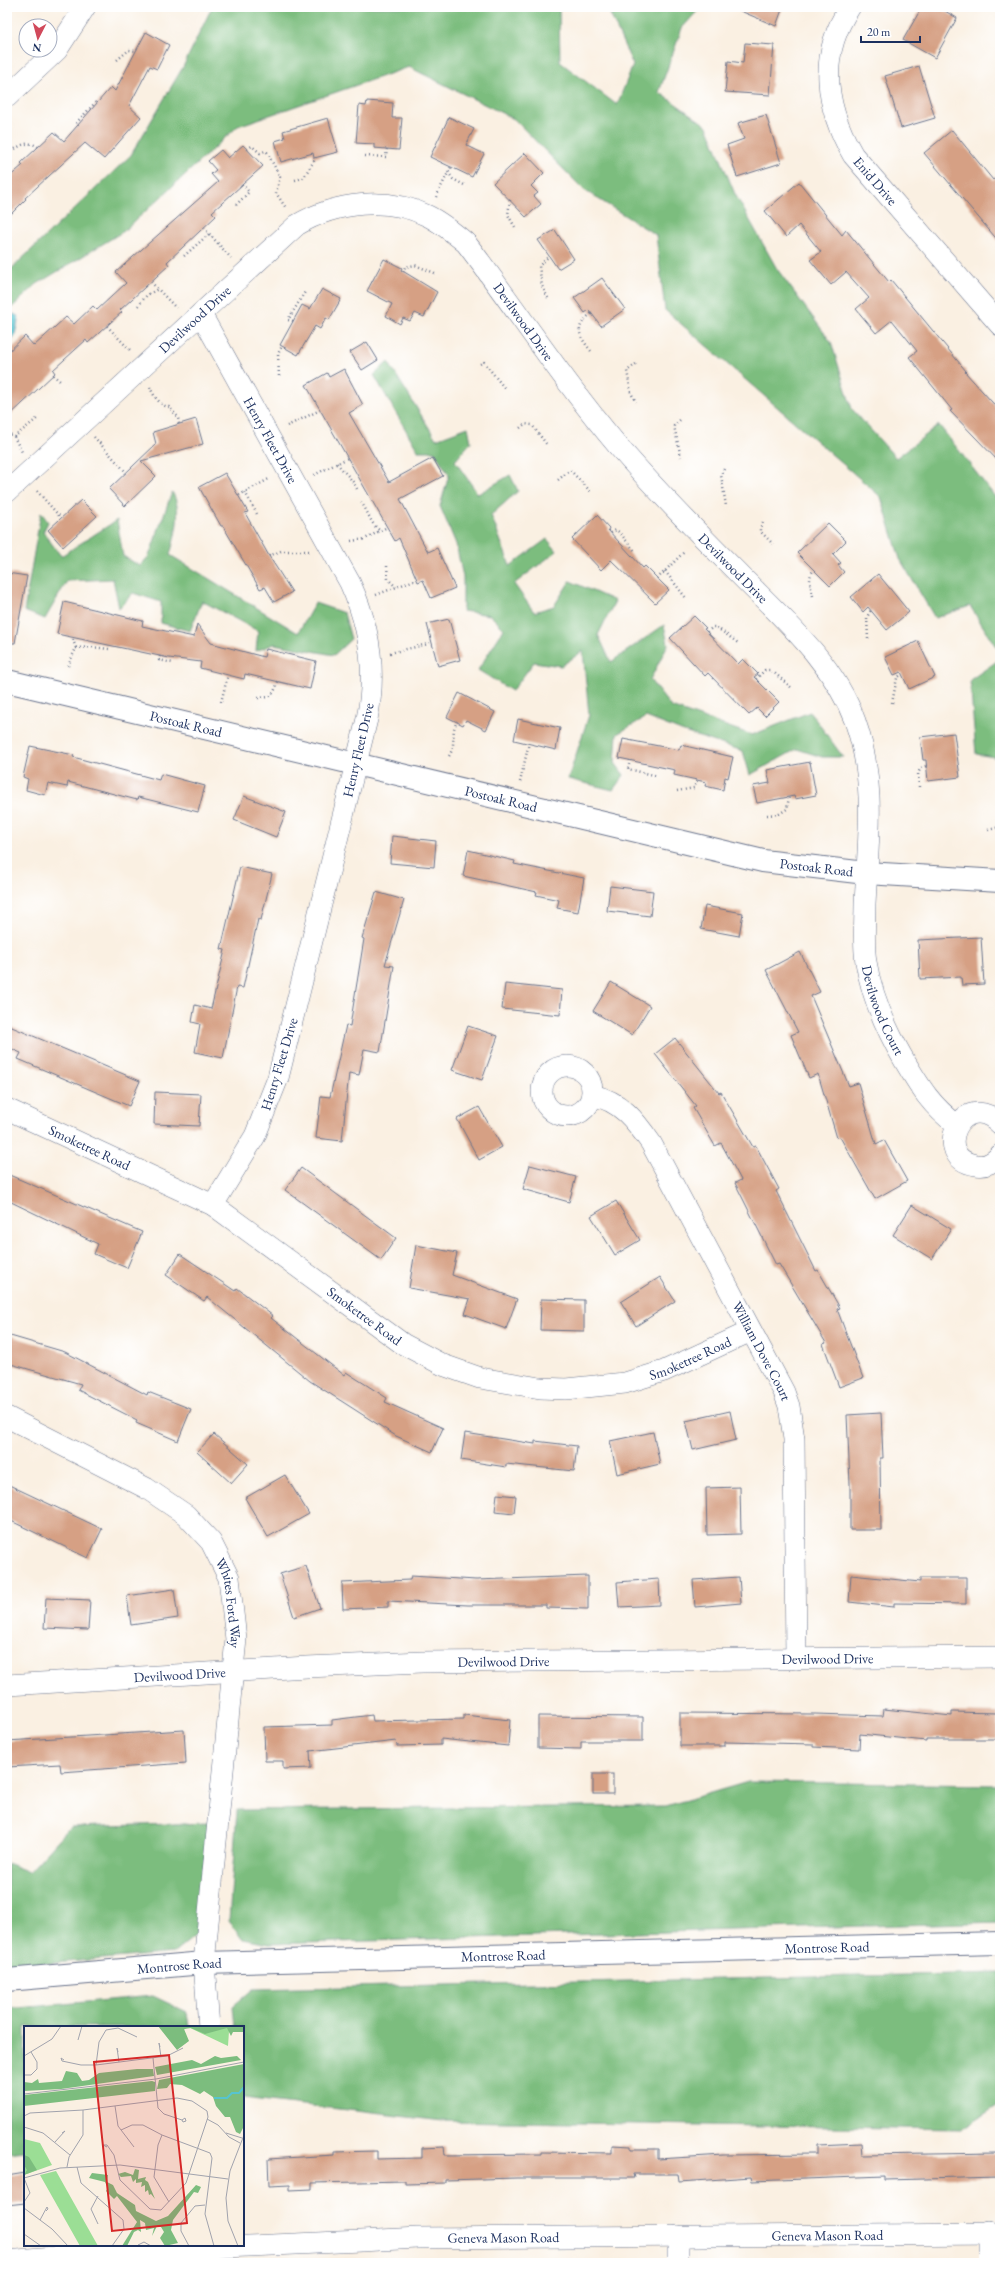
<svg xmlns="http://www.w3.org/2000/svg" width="1007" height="2270" font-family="'EB Garamond',serif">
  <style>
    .forest { fill: #7cbd7e; stroke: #4c766e }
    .water { fill: #57c4cf; stroke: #397a96 }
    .building { fill: #d6a084 }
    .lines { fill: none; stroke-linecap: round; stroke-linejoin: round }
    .minor-casing { stroke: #69738c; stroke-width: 22 }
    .tertiary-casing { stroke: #69738c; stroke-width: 24 }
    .primary-casing { stroke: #69738c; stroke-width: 24 }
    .path { stroke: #69738c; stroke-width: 2.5; stroke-dasharray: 1 3; stroke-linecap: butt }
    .minor { stroke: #fff; stroke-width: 21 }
    .tertiary { stroke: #fff; stroke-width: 22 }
    .primary { stroke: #fff; stroke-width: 22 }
    .labels { text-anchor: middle; stroke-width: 4; stroke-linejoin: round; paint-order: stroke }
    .street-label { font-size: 14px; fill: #1b2f5e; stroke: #fff }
    .inset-river { fill: none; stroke: #57c4cf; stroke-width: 2 }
    .inset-road { fill: none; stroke: #a1a3ad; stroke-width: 1 }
    .view { fill: #d62828; fill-opacity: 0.15; stroke: #d62828; stroke-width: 2 }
    .inset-edge { fill: none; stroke: #1b2f5e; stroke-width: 2 }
  </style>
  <rect width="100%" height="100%" fill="#fff"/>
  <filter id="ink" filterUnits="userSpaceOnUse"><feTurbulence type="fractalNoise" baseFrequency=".025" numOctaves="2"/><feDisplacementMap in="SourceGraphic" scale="8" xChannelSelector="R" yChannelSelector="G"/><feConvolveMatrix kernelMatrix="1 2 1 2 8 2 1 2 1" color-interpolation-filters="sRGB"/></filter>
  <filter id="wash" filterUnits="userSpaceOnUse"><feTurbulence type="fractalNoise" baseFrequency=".012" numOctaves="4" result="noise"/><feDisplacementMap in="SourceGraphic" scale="16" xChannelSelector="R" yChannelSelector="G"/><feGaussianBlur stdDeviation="0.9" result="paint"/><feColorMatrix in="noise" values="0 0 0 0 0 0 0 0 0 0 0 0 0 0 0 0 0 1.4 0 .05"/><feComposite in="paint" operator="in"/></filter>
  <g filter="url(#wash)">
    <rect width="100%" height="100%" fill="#faf0e2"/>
    <!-- forest -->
    <g class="forest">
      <path d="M212 7H559L560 62 617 105 633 65 607 7H701L682 28 659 92 707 126 735 194 777 269 831 342 852 409 896 458 939 425 1000 503V584L998 586 1000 590V653L970 606 935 618 900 559 881 497 665 310 656 235 584 190 514 119 409 67 238 126 124 231 37 284 7 312V273L131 155 183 67Z"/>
      <path d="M388 362 436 439 468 427 471 442 455 461 478 494 510 475 518 491 491 515 510 566 547 539 557 551 514 584 534 612 554 606 570 581 615 601 598 635 611 662 664 625 668 644 650 680 671 707 752 735 810 712 843 757H822L797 749 750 775 743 751 684 732 646 717 617 734 615 763 624 775 613 790 568 779 589 715 583 651 561 666 534 662 512 691 478 670 504 629 490 615 463 611V577L456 544 440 506 449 475 434 451H418L374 375Z"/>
      <path d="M172 492C183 509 175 537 170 555L298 633 315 603 344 613 351 639 334 655 274 644 256 651 258 631 202 601 190 631 161 623V602L133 593 119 608 113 579 67 581 45 619 24 611 41 512 48 522 43 532 61 556 117 520 123 556 140 566 149 556Z"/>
      <path d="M1000 659V758L976 754 970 680Z"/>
      <path d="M748 1782 1000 1785V1922L269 1944 243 1939 229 1921 237 1810 666 1806Z"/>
      <path d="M209 1823 196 1935 174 1953 7 1967V1863L29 1872 70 1827Z"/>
      <path d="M1000 1973V2104L961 2129 443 2121 243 2098V2027H235L233 2006 253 1989Z"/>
      <path d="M153 1996 187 2012 189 2027H25V2151L7 2153V2009Z"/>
    </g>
    <!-- water -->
    <path class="water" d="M14 314 19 317 14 338 8 340 7 316Z"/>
    <g id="blocks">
      <!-- building -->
      <g class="building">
        <path d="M731 7H783L776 26Z"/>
        <path d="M922 7H938L957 18 935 58 903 40Z"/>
        <path d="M146 32 169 45 157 69 150 66 129 106 141 117 104 159 85 143 25 198 26 199 7 218V179L23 165 21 163 54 132 64 141 111 87 115 91Z"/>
        <path d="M745 43 774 45 770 95 725 92 728 61 743 63Z"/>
        <path d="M919 66 935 118 901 128 885 76Z"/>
        <path d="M367 101 393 103 392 118H402L399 150 374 148V144L356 143 359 105 366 106Z"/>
        <path d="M766 115 781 163 737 177 727 145 744 139 738 123Z"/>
        <path d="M449 117 474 129 466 145 484 154 472 177 430 157Z"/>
        <path d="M328 118 338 152 314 158 313 153 281 162 275 141 285 138 283 131Z"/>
        <path d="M952 130 993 180 1000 174V243L924 153Z"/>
        <path d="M243 145 263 166 212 212 216 216 167 262 169 265 120 310 122 312 88 343 86 340 53 370 55 373 7 418V353L25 336 34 346 66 317 74 324 93 306 97 310 126 283 116 272 218 182 211 174 216 170 208 161 221 150 228 158Z"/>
        <path d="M525 153 544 173 531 186 538 193 534 196 541 204 526 217 493 183Z"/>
        <path d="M799 182 842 235 846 230 889 282 891 280 966 371 965 372 1000 411V463L950 411 952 410 909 357 917 351 892 320 876 333 856 309 869 298 846 272 831 285 810 260 821 252 799 225 786 237 765 211Z"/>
        <path d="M555 230 574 259 558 269 538 240Z"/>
        <path d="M384 259 402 268 401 270 437 292 424 317 415 313 410 321 403 318 400 324 386 316 392 304 367 291Z"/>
        <path d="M602 278 625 309 601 326 589 310 585 313 574 298Z"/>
        <path d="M322 289 341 299 329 320 326 318 320 329 315 326 298 355 280 345 302 305 310 309Z"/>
        <path d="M367 342 378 360 362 370 350 352Z"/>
        <path d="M344 369 363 405 349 413 389 482 433 458 443 476 400 499 428 552 437 548 455 588 431 598 423 580 418 582 399 538 395 541 306 385 327 373 329 377Z"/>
        <path d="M196 419 203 444 141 461 156 476 125 506 109 489 156 444 153 432Z"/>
        <path d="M225 473 248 512 245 513 269 556 292 592 274 602 265 587 260 589 223 526H221L199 487Z"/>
        <path d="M81 500 97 516 63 547 48 530Z"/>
        <path d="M597 515 609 528 608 530 643 568 645 566 669 590 655 603 611 560 601 570 572 539Z"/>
        <path d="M828 523 846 541 833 554 841 563 838 565 844 572 830 586 797 553Z"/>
        <path d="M7 573 27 576 15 643H7Z"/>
        <path d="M878 574 909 612 887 630 868 607 863 612 851 597Z"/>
        <path d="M64 602 143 621 142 626 194 637 197 624 211 643 264 657 266 649 316 661 310 689 245 674 244 679 200 668 201 662 169 658 57 634Z"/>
        <path d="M694 616 706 628 704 629 738 664 743 659 758 674 754 677 779 702 765 716 757 708 749 715 708 673 705 676 670 638Z"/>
        <path d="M449 619 460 660 438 666 427 624Z"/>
        <path d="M918 641 935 677 909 689 901 672 894 675 885 657Z"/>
        <path d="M459 693 495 712 486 730 466 720 463 725 447 717Z"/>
        <path d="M518 719 560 728 556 750 514 740Z"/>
        <path d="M954 733 960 777 928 781 926 760H923L920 737Z"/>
        <path d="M623 739 679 750 681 745 733 757 728 778 725 777 723 790 705 786 706 782 674 775 675 770 619 758Z"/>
        <path d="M30 746 74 755 73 757 159 780 161 774 205 786 198 812 138 797 137 800 68 782 67 787 48 783 45 795 26 790 28 779 23 777Z"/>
        <path d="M810 762 816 795 795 799 794 796 757 803 753 786 770 783 767 770Z"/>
        <path d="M244 796 286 812 276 837 234 820Z"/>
        <path d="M392 836 436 841 434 867 390 863Z"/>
        <path d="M468 850 515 861 514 864 584 878 578 912 557 908 559 900 536 895 537 892 463 876Z"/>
        <path d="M240 867 272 874 261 920 258 919 243 988 237 987 223 1058 195 1052 200 1024 192 1022 195 1005 211 1009 225 950 221 949Z"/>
        <path d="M610 886 653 891 650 916 607 911Z"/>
        <path d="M376 892 404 900 385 965 394 966 380 1052 364 1049 359 1075 349 1073 342 1141 316 1138 321 1096 330 1097 346 1025 350 1026 364 939 362 938Z"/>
        <path d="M705 906 743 913 739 936 701 929Z"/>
        <path d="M981 937 984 984 962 985 961 977 920 979 918 940Z"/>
        <path d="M800 952 820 992 811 996 849 1086 858 1083 876 1144 884 1140 907 1181 875 1199 840 1137 837 1138 818 1074 809 1078 791 1035 798 1032 766 970Z"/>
        <path d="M611 982 650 1006 632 1035 593 1011Z"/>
        <path d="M505 984 562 990 560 1015 502 1009Z"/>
        <path d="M7 1025 140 1081 129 1106 18 1059 21 1053 7 1047Z"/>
        <path d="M468 1026 498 1036 482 1080 452 1070Z"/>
        <path d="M675 1038 719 1093 721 1092 753 1147 756 1146 779 1189 776 1191 816 1271 818 1270 840 1308 837 1309 863 1378 839 1387 823 1344 826 1343 779 1264 776 1265 735 1183 741 1180 721 1143 715 1146 693 1108 696 1106 655 1054Z"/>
        <path d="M155 1092 201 1094 199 1126 154 1124Z"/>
        <path d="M479 1107 502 1147 479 1160 457 1119Z"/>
        <path d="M530 1165 576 1177 569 1202 523 1189Z"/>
        <path d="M301 1168 396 1238 381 1260 285 1190Z"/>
        <path d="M7 1174 142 1232 127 1268 94 1254 98 1244 7 1200Z"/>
        <path d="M616 1201 640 1240 615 1255 591 1216Z"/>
        <path d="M912 1205 951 1229 932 1259 893 1235Z"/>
        <path d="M416 1245 457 1253 452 1275 517 1299 506 1329 465 1314 470 1299 409 1288Z"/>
        <path d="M180 1254 235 1291 237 1288 273 1316 271 1318 344 1375 346 1372 387 1398 385 1402 443 1428 432 1452 396 1436 310 1381 207 1297 204 1301 166 1275Z"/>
        <path d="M660 1277 675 1301 636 1326 621 1302Z"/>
        <path d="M541 1299 584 1300V1331L540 1330Z"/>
        <path d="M7 1335 65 1352 147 1395 148 1392 191 1409 178 1441 136 1423 137 1420 78 1390 81 1384 7 1363Z"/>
        <path d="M730 1411 736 1440 693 1450 686 1421Z"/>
        <path d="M881 1413 883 1458H880L881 1530H850V1484L847 1415Z"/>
        <path d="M653 1432 660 1464 617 1474 610 1441Z"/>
        <path d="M465 1433 535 1444V1441L577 1446 574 1471 506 1464V1467L461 1460Z"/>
        <path d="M214 1434 248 1464 231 1483 197 1452Z"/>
        <path d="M285 1475 309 1514 268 1537 245 1498Z"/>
        <path d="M7 1484 102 1529 88 1558 7 1519Z"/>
        <path d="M740 1487 741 1534 707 1535 706 1488Z"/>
        <path d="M497 1494 516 1496 514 1513 495 1511Z"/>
        <path d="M306 1566 320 1608 294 1617 280 1574Z"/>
        <path d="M851 1575 920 1582V1578H966V1604L894 1603V1607L849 1602Z"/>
        <path d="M411 1576 476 1580 588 1576V1609L546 1608V1605H468L388 1601V1607L343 1609 342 1583 410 1580Z"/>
        <path d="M739 1577 741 1603 695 1607 693 1580Z"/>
        <path d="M659 1579 660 1605 619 1607 617 1582Z"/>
        <path d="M174 1589 178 1618 131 1625 127 1596Z"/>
        <path d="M46 1598 90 1600 88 1630 44 1628Z"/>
        <path d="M884 1709 952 1716V1712L998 1713 997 1739H926V1741L860 1734 859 1749 813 1747V1744L725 1742V1746H680V1713L815 1714 883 1716Z"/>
        <path d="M372 1715 373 1721 464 1719V1715L510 1720 508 1746 441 1739V1745L397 1746 396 1741 310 1751 311 1768 283 1769V1761H265L264 1727 332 1725V1720Z"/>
        <path d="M538 1716 643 1717V1741H581V1749L538 1748Z"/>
        <path d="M184 1730 186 1763 61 1772 60 1764 7 1767V1741Z"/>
        <rect x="593" y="1774" width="20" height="20"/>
        <path d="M861 2143 862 2155 998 2153 999 2177 885 2180V2176L752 2181 751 2177 679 2182 678 2174H633L634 2178H517L445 2180V2183L405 2184V2181L312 2183V2189L290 2190V2185L269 2186 268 2159 334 2155V2152L377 2151V2159L422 2158V2148L444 2147 445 2155 541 2154V2152L612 2153V2145L631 2146V2149H658V2159L724 2155 817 2154V2145Z"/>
        <path d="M25 2173V2203L7 2205V2176Z"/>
      </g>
    </g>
  </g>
  <g filter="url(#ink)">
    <use href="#blocks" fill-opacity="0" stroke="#69738c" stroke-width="1"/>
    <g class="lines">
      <defs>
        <g id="minor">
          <path id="s1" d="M850 7C818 55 825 107 853 155L1000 325"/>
          <path d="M7 97 57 50 85 7"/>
          <path id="s2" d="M201 314 350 583C370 627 377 671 367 719L278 1078 255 1136 213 1205"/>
          <path id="s3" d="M7 492 297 225C336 202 387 196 428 216 442 223 454 233 466 243 517 310 563 381 618 446 656 490 697 532 738 573 782 618 833 661 855 721 877 783 868 841 865 904 865 923 863 943 866 962 872 998 886 1029 904 1060 920 1087 931 1106 957 1125"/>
          <circle cx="567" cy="1091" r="25"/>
          <path id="s4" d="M592 1095C621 1101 635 1120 651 1143L784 1392 789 1406 794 1439 796 1659"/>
          <path id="s5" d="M7 1109 213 1205 403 1344 443 1365 480 1378 540 1388 566 1389 625 1383 664 1371 751 1331"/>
          <path d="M1000 1124C962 1086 930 1159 976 1165 985 1167 994 1162 1000 1155"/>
          <path id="s6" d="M7 1417 146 1488 186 1515 211 1542 229 1578 236 1639 204 1963 209 2027"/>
          <path id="s7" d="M7 1685 307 1667 422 1662 1000 1657"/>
          <path d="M678 2236V2263"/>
          <path id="s8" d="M7 2261C143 2248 280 2246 417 2238L1000 2234"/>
          <path d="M989 2263V2233"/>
        </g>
        <g id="tertiary">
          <path id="s9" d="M7 681 763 861 866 873 1000 881"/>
        </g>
        <g id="primary">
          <path id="s10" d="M7 1980 204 1963 1000 1943"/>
        </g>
      </defs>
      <!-- minor casing -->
      <use href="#minor" class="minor-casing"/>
      <!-- tertiary casing -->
      <use href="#tertiary" class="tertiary-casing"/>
      <!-- primary casing -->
      <use href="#primary" class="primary-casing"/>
      <!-- path -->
      <g class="path">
        <path d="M7 27 10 24"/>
        <path d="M117 60 129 50 136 51"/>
        <path d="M76 123 96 102 97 103"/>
        <path d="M15 149C22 144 30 141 38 147"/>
        <path d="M247 149 252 146 260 153 265 151 267 152 280 177 276 193 286 208"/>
        <path d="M365 156 386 157 387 149"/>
        <path d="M448 172 453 179 466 186"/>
        <path d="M295 180 303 178 316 158"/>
        <path d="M436 197 451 167"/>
        <path d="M510 200 508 215 515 227"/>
        <path d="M236 205 249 192 243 185"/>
        <path d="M204 228 231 258"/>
        <path d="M184 256 209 234"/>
        <path d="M403 272 405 267 415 265 437 274"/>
        <path d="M151 282 176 308"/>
        <path d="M548 298 542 286 539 266 549 256"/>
        <path d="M138 306 147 295 158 289"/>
        <path d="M293 321 288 320 305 292"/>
        <path d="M107 326 131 351"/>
        <path d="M591 351C578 335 574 327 592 313"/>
        <path d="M480 364 484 362 505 389"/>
        <path d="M636 364 627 371 631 393 636 402"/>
        <path d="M53 375 61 382"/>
        <path d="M279 376 278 354 282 346"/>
        <path d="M150 387C153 395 160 406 169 407L178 417 179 424"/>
        <path d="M680 420 674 426 681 457"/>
        <path d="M287 426 320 410"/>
        <path d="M520 428 525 424 532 425 547 445"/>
        <path d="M7 432 14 437 22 452"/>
        <path d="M14 437 38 418"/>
        <path d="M94 437 126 472"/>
        <path d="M337 463C344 473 352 478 357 489"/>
        <path d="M724 469 721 475 726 506"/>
        <path d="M314 475 348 458"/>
        <path d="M558 480 570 470 592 493"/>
        <path d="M37 491 61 518"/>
        <path d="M245 492 258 516"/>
        <path d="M239 495 269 479"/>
        <path d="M361 502C368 511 370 523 379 530"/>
        <path d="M763 522 760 528V531L773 544"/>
        <path d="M611 533 616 530 619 532 635 551"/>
        <path d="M351 541 365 539 387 527"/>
        <path d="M269 556 281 551H310"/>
        <path d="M387 566 388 579 396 587"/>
        <path d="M665 571 686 598"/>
        <path d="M657 579 684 552"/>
        <path d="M376 595 417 579"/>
        <path d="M813 596C811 587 807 577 814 570"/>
        <path d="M707 632 713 627H716L738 643"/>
        <path d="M868 639 867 617 871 610"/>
        <path d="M76 648 91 647 109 649"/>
        <path d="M390 653 432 643"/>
        <path d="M160 656 159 660 173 663"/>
        <path d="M68 666 76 648 72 637"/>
        <path d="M756 679 765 670H771L793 689"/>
        <path d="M258 698 269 697 274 692 278 682"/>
        <path d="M221 702 228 675"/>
        <path d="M892 703 897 678 902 674"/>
        <path d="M449 756C457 743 450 734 457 721"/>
        <path d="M630 760 628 769 658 776"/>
        <path d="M520 782 529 743"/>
        <path d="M919 787 918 773 921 768 926 766"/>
        <path d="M677 791 694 788 697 780"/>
        <path d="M767 815 779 814 787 809 789 797"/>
        <path d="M988 830 1000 827"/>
      </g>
      <!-- minor -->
      <use href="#minor" class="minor"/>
      <!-- tertiary -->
      <use href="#tertiary" class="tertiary"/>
      <!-- primary -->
      <use href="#primary" class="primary"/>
    </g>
  </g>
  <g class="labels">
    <!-- street labels -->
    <g class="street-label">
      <text dy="5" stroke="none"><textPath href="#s1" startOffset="191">Enid Drive</textPath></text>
      <text dy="5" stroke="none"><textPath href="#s3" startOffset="255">Devilwood Drive</textPath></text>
      <text dy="5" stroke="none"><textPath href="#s3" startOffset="675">Devilwood Drive</textPath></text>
      <text dy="5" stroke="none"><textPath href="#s2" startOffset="144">Henry Fleet Drive</textPath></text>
      <text dy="5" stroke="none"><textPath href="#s3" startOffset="999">Devilwood Drive</textPath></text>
      <text dy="5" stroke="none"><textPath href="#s9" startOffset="184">Postoak Road</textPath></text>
      <text transform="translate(358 750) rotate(-77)" y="5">Henry Fleet Drive</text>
      <text dy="5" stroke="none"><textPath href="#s9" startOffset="508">Postoak Road</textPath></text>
      <text dy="5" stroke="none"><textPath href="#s9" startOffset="831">Postoak Road</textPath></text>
      <text dy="5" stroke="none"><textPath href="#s3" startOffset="1490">Devilwood Court</textPath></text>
      <text transform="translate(279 1064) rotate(-73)" y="5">Henry Fleet Drive</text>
      <text dy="5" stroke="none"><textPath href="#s5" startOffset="91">Smoketree Road</textPath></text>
      <text dy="5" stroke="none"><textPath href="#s5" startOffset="415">Smoketree Road</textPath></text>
      <text dy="5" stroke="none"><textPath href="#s4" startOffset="314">William Dove Court</textPath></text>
      <text dy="5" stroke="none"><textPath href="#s5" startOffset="763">Smoketree Road</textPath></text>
      <text dy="5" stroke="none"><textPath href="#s6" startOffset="306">Whites Ford Way</textPath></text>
      <text dy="5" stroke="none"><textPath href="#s7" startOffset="821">Devilwood Drive</textPath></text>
      <text dy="5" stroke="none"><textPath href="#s7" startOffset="497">Devilwood Drive</textPath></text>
      <text dy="5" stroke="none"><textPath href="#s7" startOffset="173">Devilwood Drive</textPath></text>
      <text dy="5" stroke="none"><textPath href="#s10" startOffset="821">Montrose Road</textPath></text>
      <text dy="5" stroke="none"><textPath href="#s10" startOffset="497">Montrose Road</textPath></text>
      <text dy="5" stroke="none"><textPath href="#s10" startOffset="173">Montrose Road</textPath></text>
      <text dy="5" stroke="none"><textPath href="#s8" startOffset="821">Geneva Mason Road</textPath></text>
      <text dy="5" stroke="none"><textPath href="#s8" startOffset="497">Geneva Mason Road</textPath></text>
    </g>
  </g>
  <!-- overview -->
  <g transform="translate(24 2026)">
    <rect width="220" height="220" fill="#faf0e2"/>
    <path d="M146 0H212L205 5 204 20 164 1 155 7ZM0 113 16 117 28 139 0 149ZM32 145 74 220H56L16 149Z" fill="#9bde95"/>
    <path d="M134 0H220V6H209L207 10 203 2 181 8 167 2 160 3 165 15 153 24ZM191 30 197 32 213 30 217 34 133 49 131 41 168 34 177 38ZM220 38V100L216 108 212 106 206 91H201L192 80 189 71 180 65 176 68 158 59 146 58 143 62 133 63 135 54ZM113 43H129L130 50 37 63 0 65V56L8 57 14 53 15 57 38 55 42 45 53 47 58 55 65 54 75 47ZM128 55 131 56V65L0 80V69ZM0 129 5 131 13 144 0 149 3 144 0 139ZM111 143 115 144 114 153 122 151 121 154 124 156 131 173 127 168 125 169 124 164 121 166V159L117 161 118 156 112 157V153L109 156 107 150 97 151 94 148 101 146 109 149ZM68 147 84 149 83 156 89 159 93 167 111 179 112 185 132 195 144 190 172 159 177 161 174 167 170 166 149 194 147 204 154 217 141 220 136 212 140 206 137 201 133 200 128 210 130 202 122 204 121 197 116 194 117 206 114 204 110 206 103 220H98L113 196 96 174 93 170 90 173 82 165 84 162 81 156 65 152Z" fill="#7cbd7e"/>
    <path class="inset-river" d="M190 72H203L208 67H215L220 61"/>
    <path class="inset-road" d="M54 14 58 0M136 21 135 17 137 31M94 26 93 22 95 36M0 30 28 13 37 0M129 32 134 82 140 88 158 94M40 34 37 32 38 35 57 39H72L143 30 159 22M72 39 75 16 82 4 94 2 113 11M0 49H7L13 43V36L7 26M0 68 132 53 220 36M91 80 94 100 110 121M0 90 6 87 59 84 153 72 168 75 183 85 184 91 162 157 137 184 126 183 96 154 90 129 83 119H79L83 121M161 92 162 95 159 96 158 94ZM183 93 194 99 205 111 216 117M0 101 19 107 46 129M97 104 108 99H119L138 109 186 127 188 132 181 188 190 220M202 107 218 112M138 109 134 119 130 151 145 176M31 116 41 105 38 107M43 141 45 131 59 109V84M53 141 57 157 99 194 100 203 88 220M0 152 36 142 96 139 204 153M74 170 67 183 74 198M0 176 6 167 0 152M0 182 28 203 44 220M16 194 23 181 24 183 22 185M0 208 17 220M114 219 120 216 127 220M165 220 157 205V197L171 180 181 179M214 220 204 195 202 172 206 145 220 109"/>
    <path class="view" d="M145 29 163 197 88 205 70 36Z"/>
    <rect width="220" height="220" class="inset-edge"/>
  </g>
  <!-- margin -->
  <rect width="1007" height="2270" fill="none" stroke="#fff" stroke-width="24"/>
  <!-- north arrow -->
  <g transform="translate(38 38) rotate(186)"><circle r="19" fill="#ffffff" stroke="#a4acbf"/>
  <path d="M0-3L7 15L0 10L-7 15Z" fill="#d1495b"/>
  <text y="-6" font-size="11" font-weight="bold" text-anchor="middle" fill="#1b2f5e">N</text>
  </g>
  <!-- scale -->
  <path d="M861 36v6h59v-6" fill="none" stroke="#1b2f5e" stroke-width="2"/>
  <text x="867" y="36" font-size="12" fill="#1b2f5e" stroke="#ffffff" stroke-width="3" paint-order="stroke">20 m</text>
</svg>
